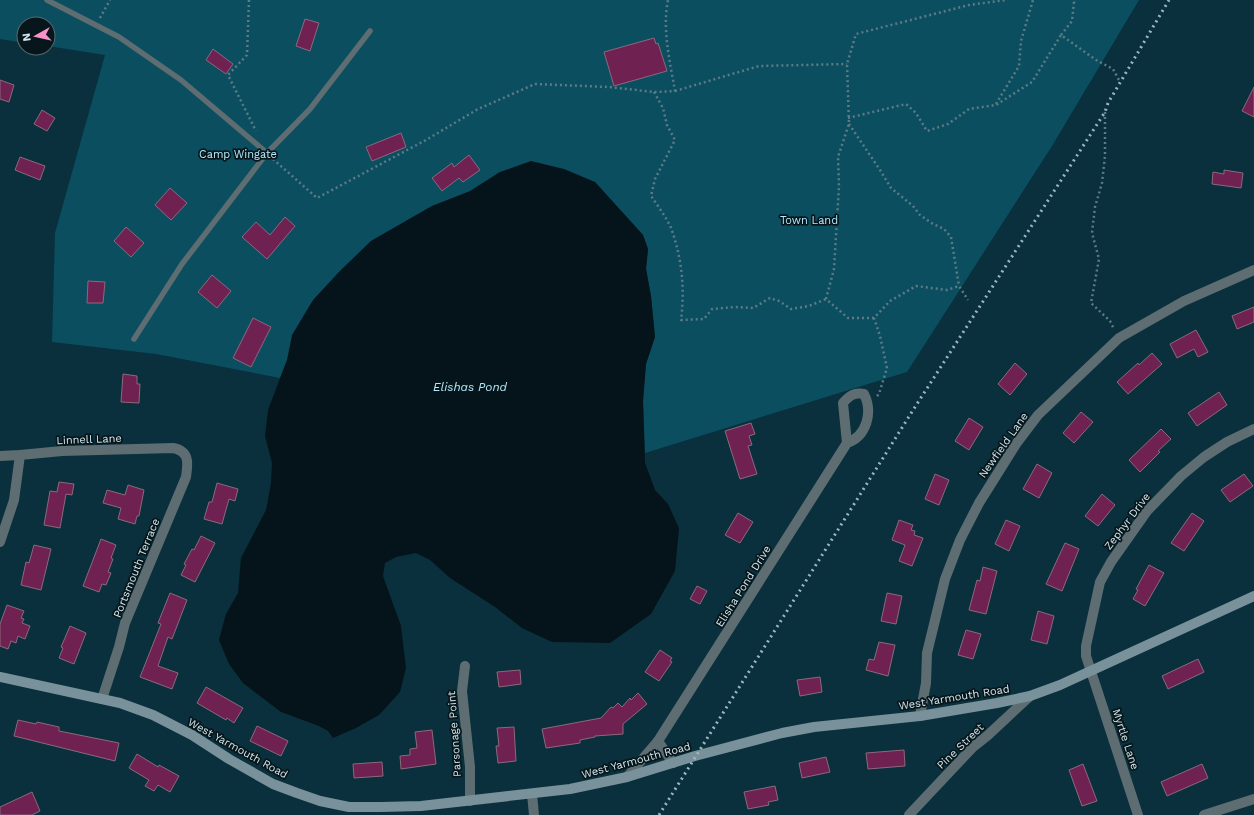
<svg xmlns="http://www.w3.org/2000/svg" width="1254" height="815" font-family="'Work Sans',sans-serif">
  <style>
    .green { fill: #0b4e60 }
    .water { fill: #05141a }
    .building { fill: #6f2152; stroke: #8a6a7b }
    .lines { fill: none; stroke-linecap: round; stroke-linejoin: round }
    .path { stroke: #5c7b85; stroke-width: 2.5; stroke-dasharray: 2 3; stroke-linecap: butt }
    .lane { stroke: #5d6d72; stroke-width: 5.5 }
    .street { stroke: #5d6d72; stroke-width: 10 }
    .secondary { stroke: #78919b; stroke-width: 10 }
    .rail { stroke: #9db6bf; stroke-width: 3; stroke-dasharray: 2 4; stroke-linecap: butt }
    .labels { text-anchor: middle; stroke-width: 3.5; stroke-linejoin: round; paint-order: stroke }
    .park-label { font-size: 11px; fill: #b5ebff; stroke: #07161b }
    .street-label { font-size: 11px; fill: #d3e7ee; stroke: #07161b }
    .water-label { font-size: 12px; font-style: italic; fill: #b2e8fb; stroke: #07161b }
  </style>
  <rect width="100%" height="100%" fill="#09303c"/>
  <!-- green -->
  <path class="green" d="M0 0H1139L1052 146 907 372 645 453 643 401 646 364 655 337 651 296 646 269 648 249 643 235 595 182 500 172 470 192 432 206 371 241 338 273 287 360 280 378 156 354 52 342 55 233 105 55 48 46V24H24V43L0 39Z"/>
  <!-- water -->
  <path class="water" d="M531 161 564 169 595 182 643 235 648 249 646 269 651 296 655 337 646 364 643 401 645 463 655 490 668 504 679 528 675 571 651 614 610 643 552 642 522 628 495 607 450 578 430 560 416 553 396 557 385 563 383 576 401 626 406 668 400 692 379 715 356 728 333 738 328 731 319 726 281 712 243 683 229 664 219 640 226 614 238 593 241 558 266 510 271 483 272 463 265 436 268 410 287 360 292 335 313 300 338 273 371 241 432 206 470 191 500 172Z"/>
  <!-- building -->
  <g class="building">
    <path d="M305 19 319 23 310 51 296 46Z"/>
    <path d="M654 38 656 44 658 43 667 71 614 86 604 52Z"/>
    <path d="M213 49 233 64 226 74 206 60Z"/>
    <path d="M0 80 14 85 9 102 0 99Z"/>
    <path d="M1254 87V117L1242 111Z"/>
    <path d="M42 110 55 118 47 131 34 124Z"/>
    <path d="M401 133 406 147 372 161 366 147Z"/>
    <path d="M469 155 480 170 463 182 459 178 442 191 432 178 452 163 454 167Z"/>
    <path d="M20 157 45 166 40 180 15 170Z"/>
    <path d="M1224 170 1243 173 1241 188 1212 184 1213 172 1224 174Z"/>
    <path d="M170 188 187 203 171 220 155 205Z"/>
    <path d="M285 217 295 226 267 259 242 237 256 222 270 235Z"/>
    <path d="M126 227 144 243 131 257 114 241Z"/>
    <path d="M212 275 231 291 217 308 198 292Z"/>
    <path d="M88 281 105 282 103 303H87Z"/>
    <path d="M1254 307V322L1237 329 1232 316Z"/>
    <path d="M253 318 271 327 251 367 233 358Z"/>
    <path d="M1196 330 1208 352 1198 357 1194 349 1177 358 1170 344Z"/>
    <path d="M1152 353 1162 364 1128 394 1117 382 1138 363 1139 365Z"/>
    <path d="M1015 363 1027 374 1010 395 998 384Z"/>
    <path d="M123 374 137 376V384H140L139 403 121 402Z"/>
    <path d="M1219 392 1227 405 1197 426 1188 413Z"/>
    <path d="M1081 412 1093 422 1074 443 1063 433Z"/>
    <path d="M969 418 983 427 969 450 955 441Z"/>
    <path d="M751 423 755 434 749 436 752 445 748 446 757 474 740 479 725 431Z"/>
    <path d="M1161 429 1171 439 1158 451 1160 452 1140 472 1129 460Z"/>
    <path d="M1037 464 1052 473 1039 498 1023 489Z"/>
    <path d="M935 474 949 480 939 505 925 499Z"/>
    <path d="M1244 474 1253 486 1230 502 1221 490Z"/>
    <path d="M59 482 74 484 72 495 66 494 60 528 44 525 50 491 57 492Z"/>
    <path d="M217 483 238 489 235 501 229 499 222 524 204 519 209 502H212Z"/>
    <path d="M128 485 144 490 139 516H137L135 524 118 519 121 508 103 503 107 490 125 495Z"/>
    <path d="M1102 494 1115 505 1098 526 1085 516Z"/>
    <path d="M738 513 753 522 740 543 725 535Z"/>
    <path d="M1192 513 1204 521 1184 551 1171 543Z"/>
    <path d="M899 520 913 525 911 530 915 531 914 535 923 538 912 566 899 561 905 545 892 540Z"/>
    <path d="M1006 520 1020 526 1009 551 995 544Z"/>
    <path d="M201 536 215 543 195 582 181 575 186 565 184 564 192 549 194 550Z"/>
    <path d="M101 539 116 545 111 558 113 559 108 572 111 573 106 585 102 584 99 592 83 586Z"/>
    <path d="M1065 543 1079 549 1062 591 1046 584Z"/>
    <path d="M34 545 51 549 41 590 21 585 26 562 29 563Z"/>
    <path d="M1149 565 1164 573 1145 606 1133 599 1138 590 1136 589Z"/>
    <path d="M983 567 997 571 986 614 969 610 977 580 980 581Z"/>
    <path d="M697 586 707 591 700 604 690 599Z"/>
    <path d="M170 593 187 600 172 639 168 637 158 666 178 673 172 689 140 677 161 624 158 623Z"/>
    <path d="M887 593 902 596 896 624 881 621Z"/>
    <path d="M7 605 24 611 21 618 24 619 22 623 30 626 25 639 18 636 16 643 11 641 8 649 0 646V624Z"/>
    <path d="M1038 611 1054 616 1047 644 1031 640Z"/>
    <path d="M70 626 86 633 74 664 59 658 63 648 61 647Z"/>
    <path d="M966 630 981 634 973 659 958 655Z"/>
    <path d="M879 642 895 645 888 676 866 670 869 659 874 660Z"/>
    <path d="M660 650 672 658 670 661 672 662 659 681 645 672Z"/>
    <path d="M1198 659 1204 672 1168 689 1162 676Z"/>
    <path d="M520 670 521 684 499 687 497 672Z"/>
    <path d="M820 677 822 692 800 696 797 680Z"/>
    <path d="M206 687 243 708 234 723 227 718 226 720 197 703Z"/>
    <path d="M638 693 647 704 623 724V734L595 736V737L580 740V743L546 748 542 729 601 718 611 707 613 708 618 703 622 707 630 698 631 700Z"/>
    <path d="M18 720 36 724 37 722 59 727V731L119 743 115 761 14 736Z"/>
    <path d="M257 726 288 741 281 756 250 741Z"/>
    <path d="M514 727 516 761 498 763 496 746H499L497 728Z"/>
    <path d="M432 730 436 764 401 769 400 756 410 755V749L417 748 415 732Z"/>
    <path d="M904 750 905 766 868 769 866 753Z"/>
    <path d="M137 754 158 767 159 765 179 776 170 792 158 785 154 791 145 786 149 780 129 768Z"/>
    <path d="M826 757 830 772 802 778 799 763Z"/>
    <path d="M382 762 383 776 354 778 353 764Z"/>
    <path d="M1083 764 1097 801 1082 806 1069 770Z"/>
    <path d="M1202 764 1208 778 1167 796 1161 782Z"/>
    <path d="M775 786 778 800 768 802 769 805 748 809 744 792Z"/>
    <path d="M32 792 40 811 32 815H0V807Z"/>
  </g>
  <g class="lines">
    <!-- path -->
    <g class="path">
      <path d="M249 0 247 55 228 75 256 131"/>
      <path d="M100 18 110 0"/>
      <path d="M1061 35 1072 21 1074 2 1072 0"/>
      <path d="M675 91 759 66 847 64"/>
      <path d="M654 92 663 108 667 125 675 140 655 179 651 196C658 206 666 217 671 228 682 258 685 289 681 320L704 319 712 309 735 307 753 308 770 298 779 301 791 309 809 306 826 299"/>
      <path d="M996 104 1019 66 1021 41 1033 0"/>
      <path d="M1105 112V156L1102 183 1095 207 1092 233 1099 259 1091 303 1110 321 1114 329"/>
      <path d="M848 118 906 104 916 113 927 131 948 124 969 109 996 105 1032 82 1061 35 1096 60 1113 69 1120 82"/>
      <path d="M849 124 880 170 891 188 913 206 920 215 933 224 944 229 951 237 959 286"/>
      <path d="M273 159 317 198 426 140 478 109 535 84 609 87 654 92 675 91C670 62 662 29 668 0"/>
      <path d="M874 318H848L826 299 834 269 839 186 838 157 849 124 847 64 856 34 969 5 1006 0"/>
      <path d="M877 396 879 394 887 368 880 336 874 318 890 301 916 286 947 290 959 286 968 300"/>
    </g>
    <!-- lane -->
    <g class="lane">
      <path d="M47 0 119 37 181 80 267 153"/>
      <path d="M134 339 182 264 267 153 310 109 370 31"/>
    </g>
    <!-- street -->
    <g class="street">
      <path d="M0 456 20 455 62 451 173 448C190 451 188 464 186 477L125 623 119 647 102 699"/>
      <path d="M0 542 14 500 20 455"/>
      <path d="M465 666 462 691 470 767V801"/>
      <path d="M920 716 926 683 927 653 945 579 960 540 979 503 1016 444 1038 415 1119 338 1184 301 1254 270"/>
      <path d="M673 763 658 741 847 443 843 403C849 396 854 392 864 394 873 412 867 436 847 443"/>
      <path d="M627 777 658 741"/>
      <path d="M532 794 534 815"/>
      <path d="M909 815 973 747 987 736 1030 696"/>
      <path d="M1138 815 1086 656V646L1100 582 1111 562 1147 511 1181 476 1204 457 1227 442 1254 429"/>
      <path d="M1204 815 1254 799"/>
    </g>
    <!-- secondary -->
    <path class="secondary" d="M0 677 120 703 153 715 192 735 229 759 273 784 297 793 320 801 349 807H381L421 806 570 789 627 777 695 756 782 733 814 727 920 716 997 703 1030 696 1060 685 1254 596"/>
    <!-- rail -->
    <path class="rail" d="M659 815 915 407 1105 112 1108 103 1169 0"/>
  </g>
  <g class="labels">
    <!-- park labels -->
    <g class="park-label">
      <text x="238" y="158">Camp Wingate</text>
      <text x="809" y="224">Town Land</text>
    </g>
    <!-- street labels -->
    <g class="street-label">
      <text transform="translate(89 439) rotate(-2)" y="4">Linnell Lane</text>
      <text transform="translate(1003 445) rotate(-55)" y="4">Newfield Lane</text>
      <text transform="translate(1127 521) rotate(-53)" y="4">Zephyr Drive</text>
      <text transform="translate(136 568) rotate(-68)" y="4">Portsmouth Terrace</text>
      <text transform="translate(743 586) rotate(-58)" y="4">Elisha Pond Drive</text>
      <text transform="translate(954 697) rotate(-9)" y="4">West Yarmouth Road</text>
      <text transform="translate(454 734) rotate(-94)" y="4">Parsonage Point</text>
      <text transform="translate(1126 739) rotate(72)" y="4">Myrtle Lane</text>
      <text transform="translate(960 746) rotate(-44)" y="4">Pine Street</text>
      <text transform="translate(238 748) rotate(29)" y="4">West Yarmouth Road</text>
      <text transform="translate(636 760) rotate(-15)" y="4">West Yarmouth Road</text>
    </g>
    <!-- water labels -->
    <g class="water-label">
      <text x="470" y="391">Elishas Pond</text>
    </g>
  </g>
  <!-- north arrow -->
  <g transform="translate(36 36) rotate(262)"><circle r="19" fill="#07161b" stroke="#596a6f"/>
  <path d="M0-3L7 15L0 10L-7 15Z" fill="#f890ca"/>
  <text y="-6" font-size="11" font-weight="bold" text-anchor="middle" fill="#d3e7ee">N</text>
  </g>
</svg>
